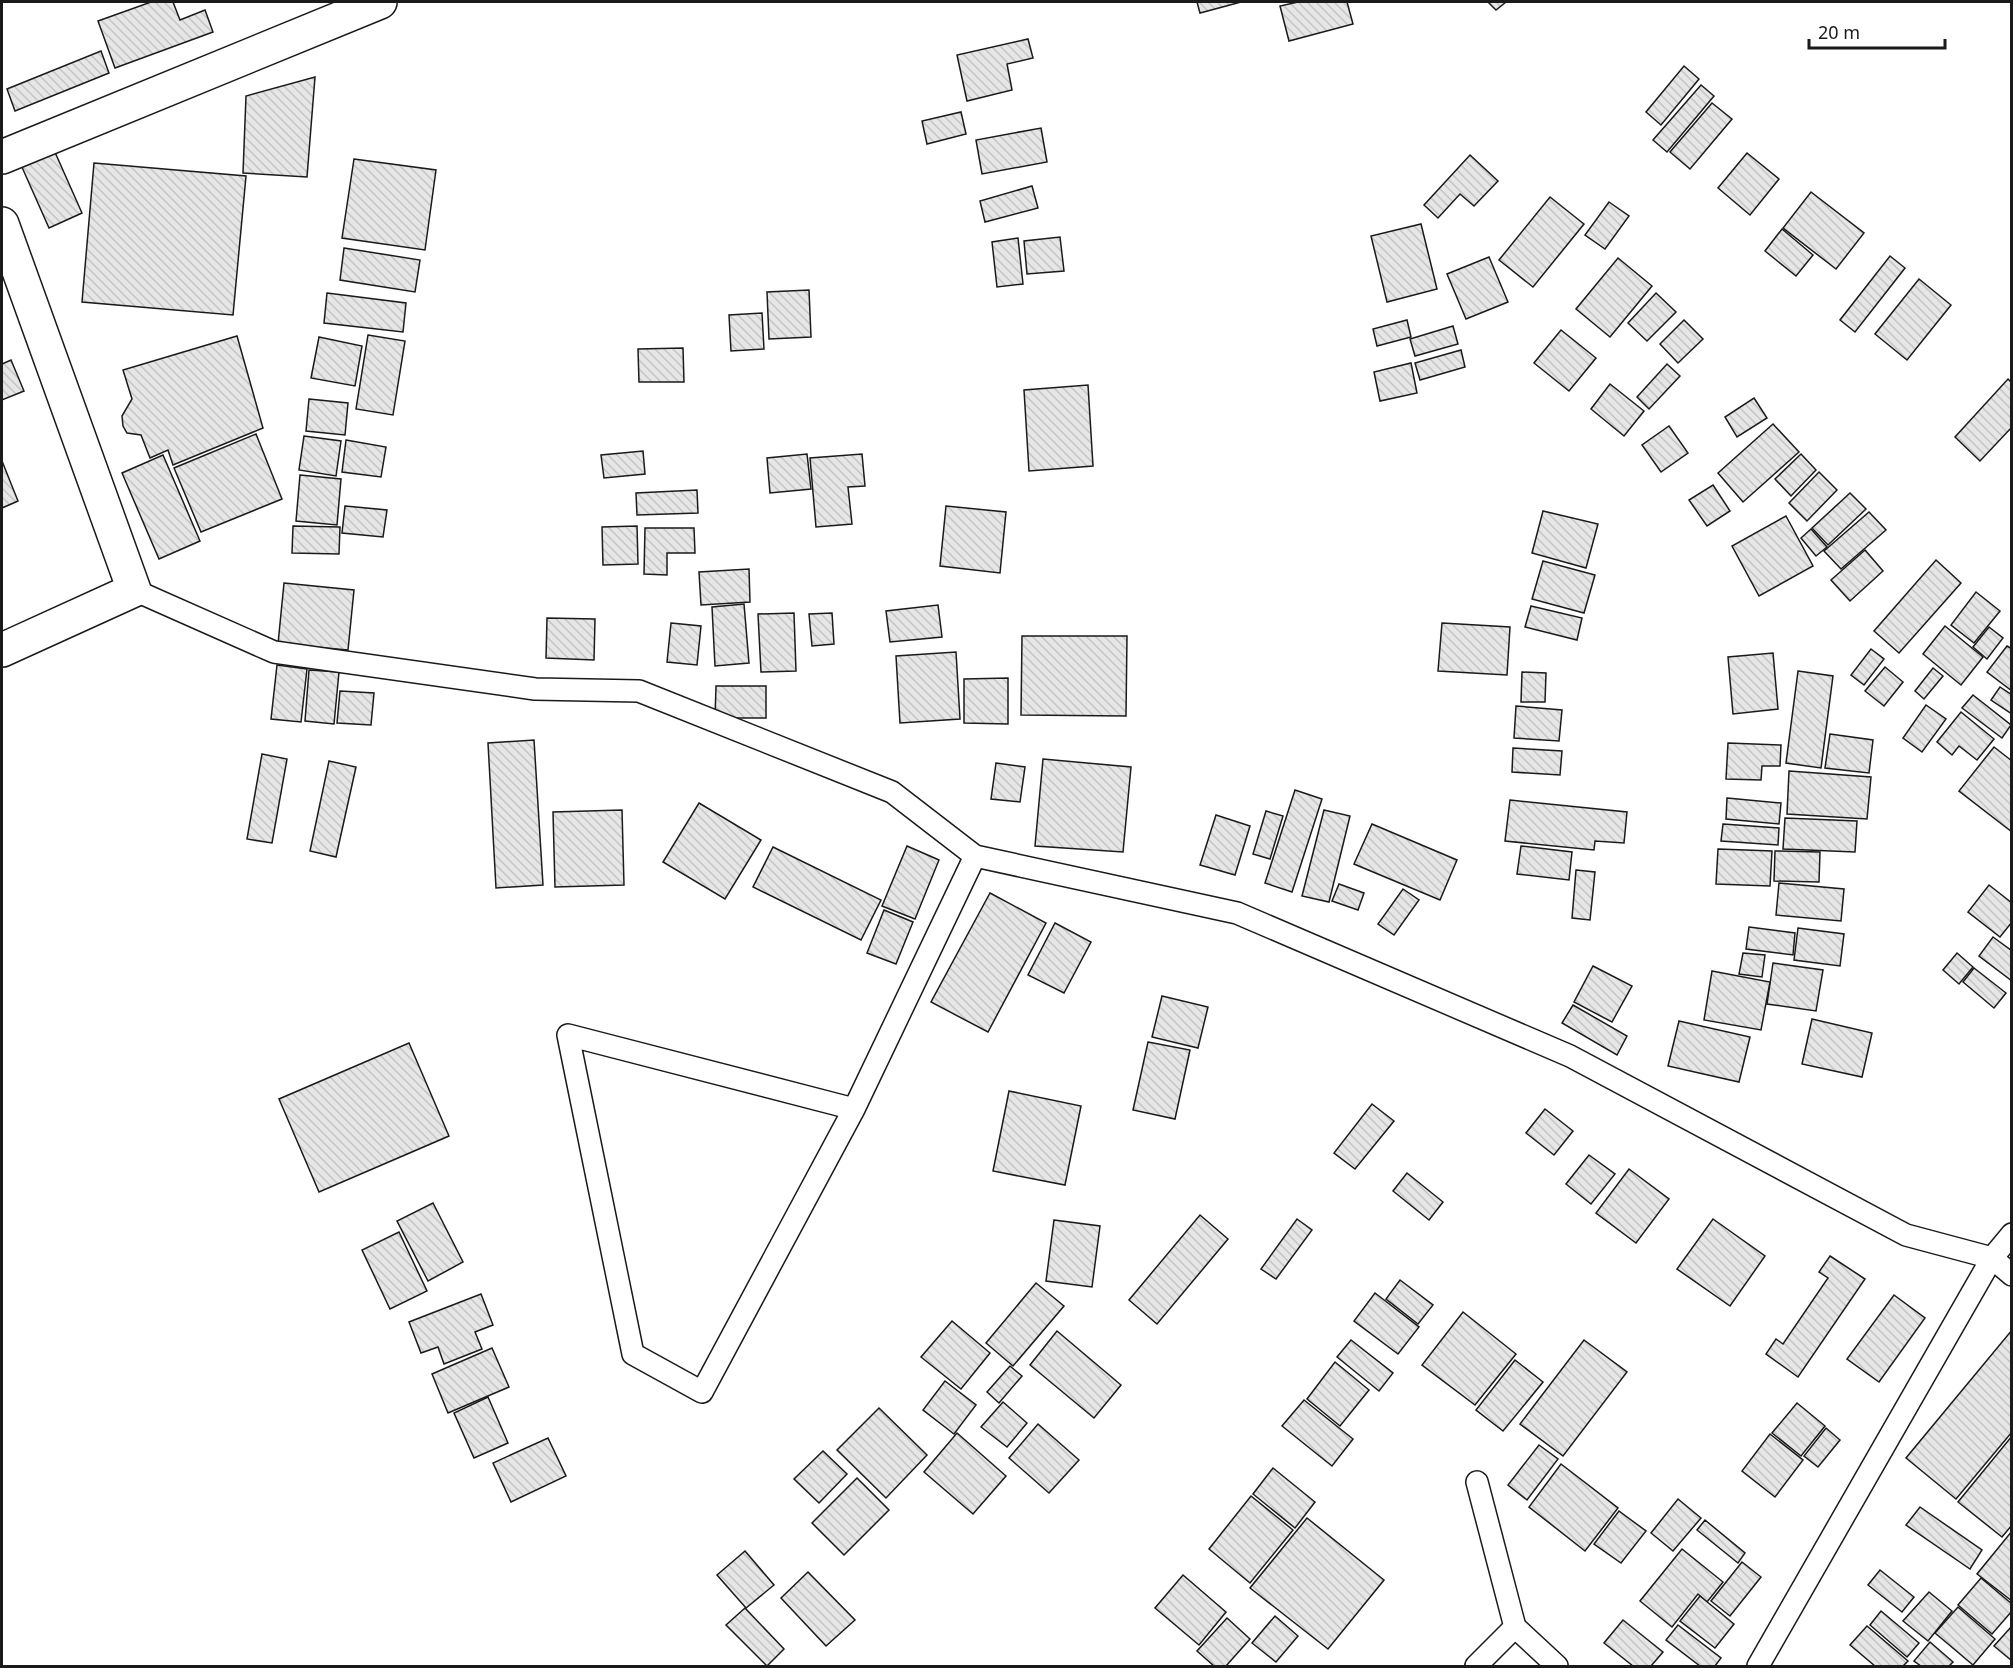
<svg xmlns="http://www.w3.org/2000/svg" width="2013" height="1668" font-family="'Noto Sans',sans-serif">
  <style>
    .building { fill: url(#building-back-hatch); stroke: #1a1a1a; stroke-width: 1.5 }
    .lines { fill: none; stroke-linecap: round; stroke-linejoin: round }
    .service-casing { stroke: #1a1a1a; stroke-width: 24 }
    .minor-casing { stroke: #1a1a1a; stroke-width: 36 }
    .service { stroke: #fff; stroke-width: 21 }
    .minor { stroke: #fff; stroke-width: 33 }
  </style>
  <defs>
    <pattern id="building-back-hatch" width="6" height="6" patternUnits="userSpaceOnUse" patternTransform="scale(1.5)"><rect width="6" height="6" fill="#e6e6e6"/><path d="M-1 5l2 2M0 0l6 6M5-1l2 2" fill="none" stroke="#c5c5c5"/></pattern>
  </defs>
  <rect width="100%" height="100%" fill="#fff"/>
  <!-- building -->
  <g class="building">
    <path d="M151 2H173L180 20 205 10 213 32 115 68 98 21Z"/>
    <path d="M1197 2H1241L1200 13Z"/>
    <path d="M1298 2H1347L1353 24 1289 41 1280 6Z"/>
    <path d="M1488 2H1506L1496 10Z"/>
    <path d="M1028 39 1033 58 1007 64 1012 90 967 101 957 55Z"/>
    <path d="M101 51 109 73 15 111 7 89Z"/>
    <path d="M1684 66 1699 79 1661 125 1646 112Z"/>
    <path d="M315 77 307 177 243 173 246 96Z"/>
    <path d="M1701 85 1714 96 1667 152 1653 140Z"/>
    <path d="M1712 103 1732 119 1690 169 1670 152Z"/>
    <path d="M961 112 966 134 927 144 922 121Z"/>
    <path d="M1041 128 1047 162 982 174 976 140Z"/>
    <path d="M54 150 82 213 49 228 21 165Z"/>
    <path d="M1747 153 1779 179 1750 215 1718 188Z"/>
    <path d="M1470 155 1498 181 1474 206 1460 194 1438 218 1424 205Z"/>
    <path d="M354 159 436 170 425 250 342 238Z"/>
    <path d="M94 163 246 176 233 315 82 302Z"/>
    <path d="M1032 186 1038 208 985 222 980 201Z"/>
    <path d="M1811 192 1864 233 1836 269 1783 228Z"/>
    <path d="M1550 197 1584 224 1533 287 1499 260Z"/>
    <path d="M1609 202 1629 216 1605 249 1585 235Z"/>
    <path d="M1421 224 1437 289 1387 302 1371 236Z"/>
    <path d="M1782 229 1813 255 1796 276 1765 251Z"/>
    <path d="M1060 237 1064 271 1027 274 1024 241Z"/>
    <path d="M1018 238 1023 284 997 287 992 242Z"/>
    <path d="M344 248 420 260 415 292 340 280Z"/>
    <path d="M1890 256 1905 268 1855 332 1840 320Z"/>
    <path d="M1489 257 1508 302 1466 319 1447 274Z"/>
    <path d="M1618 258 1652 286 1610 337 1576 309Z"/>
    <path d="M1919 279 1951 305 1907 360 1875 334Z"/>
    <path d="M809 290 811 337 769 339 767 292Z"/>
    <path d="M327 293 406 303 403 332 324 323Z"/>
    <path d="M1656 293 1676 312 1647 341 1628 323Z"/>
    <path d="M762 313 764 349 731 351 729 315Z"/>
    <path d="M1407 320 1411 337 1377 346 1373 329Z"/>
    <path d="M1684 320 1703 339 1678 363 1660 344Z"/>
    <path d="M1453 326 1458 344 1415 356 1410 339Z"/>
    <path d="M1561 330 1596 358 1569 391 1534 363Z"/>
    <path d="M368 335 405 341 393 415 356 409Z"/>
    <path d="M237 336 263 428 173 465 168 450 150 458 141 435 127 433 123 426 122 416 132 399 123 370Z"/>
    <path d="M319 337 362 346 355 386 311 378Z"/>
    <path d="M683 348 684 382H639L638 349Z"/>
    <path d="M1461 350 1465 367 1420 380 1415 363Z"/>
    <path d="M11 360 24 391 2 400V364Z"/>
    <path d="M1411 363 1417 393 1380 401 1374 372Z"/>
    <path d="M1667 364 1680 376 1649 409 1637 397Z"/>
    <path d="M2008 379 2012 383V427L1980 461 1955 437Z"/>
    <path d="M1610 384 1644 411 1624 436 1591 409Z"/>
    <path d="M1088 385 1093 466 1029 471 1024 390Z"/>
    <path d="M1754 398 1767 418 1737 437 1725 417Z"/>
    <path d="M309 399 348 403 345 435 306 431Z"/>
    <path d="M1773 424 1799 452 1743 502 1718 473Z"/>
    <path d="M1669 426 1688 453 1661 472 1642 445Z"/>
    <path d="M256 434 282 499 201 532 174 468Z"/>
    <path d="M304 436 341 441 336 476 299 470Z"/>
    <path d="M346 440 386 447 381 477 342 472Z"/>
    <path d="M643 451 645 474 604 478 601 455Z"/>
    <path d="M807 454 811 489 770 493 767 458Z"/>
    <path d="M862 454 865 486 848 487 852 524 816 527 810 458Z"/>
    <path d="M1801 454 1816 470 1791 496 1775 479Z"/>
    <path d="M163 455 200 541 159 559 122 473Z"/>
    <path d="M2 461 18 501 2 508Z"/>
    <path d="M1819 472 1837 490 1807 521 1789 503Z"/>
    <path d="M300 475 341 479 337 525 296 521Z"/>
    <path d="M1713 485 1730 511 1707 526 1689 500Z"/>
    <path d="M697 490 698 513 637 515 636 493Z"/>
    <path d="M1850 493 1866 509 1828 545 1812 528Z"/>
    <path d="M345 506 387 510 383 537 342 533Z"/>
    <path d="M946 506 1006 512 1000 573 940 566Z"/>
    <path d="M1543 511 1598 524 1586 568 1532 553Z"/>
    <path d="M1869 512 1886 530 1841 569 1824 551Z"/>
    <path d="M1786 516 1813 566 1759 596 1732 546Z"/>
    <path d="M293 526 340 527 339 554 292 553Z"/>
    <path d="M637 526 638 564 603 565 602 527Z"/>
    <path d="M645 528H694L695 553H667V575L644 574Z"/>
    <path d="M1811 529 1827 547 1816 556 1801 538Z"/>
    <path d="M1865 550 1883 571 1850 601 1831 580Z"/>
    <path d="M1936 560 1961 583 1899 653 1874 631Z"/>
    <path d="M1543 561 1595 575 1584 613 1532 599Z"/>
    <path d="M749 569 750 602 701 605 699 572Z"/>
    <path d="M284 583 354 590 348 650 278 644Z"/>
    <path d="M1976 592 2000 611 1974 643 1951 625Z"/>
    <path d="M744 604 749 663 715 666 712 607Z"/>
    <path d="M938 605 942 637 890 642 886 611Z"/>
    <path d="M1531 606 1582 618 1577 640 1525 627Z"/>
    <path d="M794 613 796 671 761 672 758 614Z"/>
    <path d="M832 613 834 644 812 646 809 614Z"/>
    <path d="M547 618 595 619 594 660 546 658Z"/>
    <path d="M671 623 701 626 697 665 667 662Z"/>
    <path d="M1442 623 1510 627 1507 675 1438 671Z"/>
    <path d="M1945 626 1983 657 1961 685 1923 654Z"/>
    <path d="M1989 627 2003 638 1987 659 1973 647Z"/>
    <path d="M1022 636H1127L1126 716 1021 715Z"/>
    <path d="M2007 646 2012 649V691L1987 672Z"/>
    <path d="M1871 649 1884 659 1864 685 1851 675Z"/>
    <path d="M956 652 960 719 900 723 896 656Z"/>
    <path d="M1773 653 1778 709 1733 714 1728 657Z"/>
    <path d="M277 665 307 669 301 722 271 719Z"/>
    <path d="M1885 667 1903 682 1884 706 1865 691Z"/>
    <path d="M1933 668 1943 676 1924 699 1915 691Z"/>
    <path d="M309 670 339 672 334 724 305 721Z"/>
    <path d="M1798 671 1833 676 1821 768 1786 763Z"/>
    <path d="M1522 672 1546 673 1545 702H1521Z"/>
    <path d="M1008 678V724L964 723V679Z"/>
    <path d="M716 686H766V718H715Z"/>
    <path d="M2000 687 2012 695V714L1991 700Z"/>
    <path d="M340 691 374 693 371 725 337 723Z"/>
    <path d="M1973 695 2011 725 2002 738 1962 708Z"/>
    <path d="M1926 705 1946 719 1922 752 1903 738Z"/>
    <path d="M1516 706 1562 710 1559 741 1514 738Z"/>
    <path d="M1961 712 1994 739 1977 760 1959 746 1952 755 1937 742Z"/>
    <path d="M1830 734 1873 740 1869 773 1825 768Z"/>
    <path d="M534 740 543 885 496 888 488 743Z"/>
    <path d="M1728 743 1781 745 1780 766H1762L1761 780 1726 779Z"/>
    <path d="M1994 747 2012 761V832L1959 791Z"/>
    <path d="M1513 748 1562 751 1560 775 1512 772Z"/>
    <path d="M262 754 287 759 272 843 247 839Z"/>
    <path d="M1043 759 1131 767 1123 852 1035 846Z"/>
    <path d="M329 761 356 767 336 857 310 851Z"/>
    <path d="M996 763 1025 767 1020 802 991 799Z"/>
    <path d="M1789 771 1871 777 1867 819 1787 814Z"/>
    <path d="M1295 790 1322 799 1292 892 1265 883Z"/>
    <path d="M1727 798 1781 803 1779 824 1726 819Z"/>
    <path d="M1510 800 1627 812 1624 843 1595 841 1594 850 1505 841Z"/>
    <path d="M699 803 761 840 725 899 663 862Z"/>
    <path d="M622 810 624 885 555 887 553 812Z"/>
    <path d="M1324 810 1350 816 1329 902 1302 896Z"/>
    <path d="M1266 811 1283 816 1270 859 1253 854Z"/>
    <path d="M1216 815 1250 826 1235 875 1200 865Z"/>
    <path d="M1785 818 1857 821 1855 852 1783 849Z"/>
    <path d="M1372 824 1457 860 1440 900 1354 864Z"/>
    <path d="M1723 824 1779 828 1778 845 1721 841Z"/>
    <path d="M907 846 939 860 915 919 882 906Z"/>
    <path d="M1521 846 1572 852 1569 880 1517 874Z"/>
    <path d="M773 847 881 900 861 940 753 887Z"/>
    <path d="M1718 849 1772 851 1770 886 1716 884Z"/>
    <path d="M1775 851 1820 852 1819 882 1774 881Z"/>
    <path d="M1576 870 1595 872 1590 920 1572 918Z"/>
    <path d="M1779 883 1844 889 1841 921 1776 915Z"/>
    <path d="M1339 884 1364 893 1358 910 1332 901Z"/>
    <path d="M1989 885 2012 903V922L2000 937 1968 912Z"/>
    <path d="M1403 889 1419 900 1394 935 1378 924Z"/>
    <path d="M990 893 1046 923 988 1032 931 1002Z"/>
    <path d="M884 910 913 922 896 964 867 953Z"/>
    <path d="M1055 923 1091 942 1064 993 1028 975Z"/>
    <path d="M1749 927 1795 933 1793 955 1746 949Z"/>
    <path d="M1798 928 1844 934 1840 966 1794 960Z"/>
    <path d="M1993 937 2012 951V981L1979 956Z"/>
    <path d="M1743 953 1765 955 1762 977 1739 974Z"/>
    <path d="M1957 953 1973 967 1959 984 1943 970Z"/>
    <path d="M1773 963 1823 970 1816 1011 1767 1004Z"/>
    <path d="M1593 966 1632 986 1612 1022 1574 1002Z"/>
    <path d="M1974 968 2006 993 1994 1008 1963 982Z"/>
    <path d="M1712 971 1770 982 1761 1030 1704 1020Z"/>
    <path d="M1162 996 1208 1007 1198 1048 1152 1037Z"/>
    <path d="M1573 1005 1627 1036 1617 1055 1562 1023Z"/>
    <path d="M1812 1019 1872 1033 1862 1077 1802 1064Z"/>
    <path d="M1679 1021 1750 1037 1739 1082 1668 1066Z"/>
    <path d="M1148 1042 1190 1050 1175 1119 1133 1110Z"/>
    <path d="M409 1043 449 1136 319 1192 279 1099Z"/>
    <path d="M1009 1091 1081 1106 1065 1185 993 1171Z"/>
    <path d="M1372 1104 1394 1121 1355 1169 1334 1153Z"/>
    <path d="M1545 1109 1573 1131 1554 1155 1526 1133Z"/>
    <path d="M1589 1155 1615 1174 1591 1204 1566 1184Z"/>
    <path d="M1629 1169 1669 1199 1636 1243 1596 1213Z"/>
    <path d="M1407 1173 1443 1202 1429 1220 1393 1191Z"/>
    <path d="M433 1203 463 1262 428 1281 397 1221Z"/>
    <path d="M1200 1215 1228 1239 1157 1324 1129 1300Z"/>
    <path d="M1297 1219 1312 1230 1276 1279 1261 1269Z"/>
    <path d="M1713 1219 1765 1256 1730 1306 1677 1269Z"/>
    <path d="M1054 1220 1100 1226 1092 1287 1046 1281Z"/>
    <path d="M399 1232 427 1291 390 1309 362 1250Z"/>
    <path d="M1830 1256 1865 1279 1798 1377 1766 1354 1776 1339 1783 1344 1828 1278 1819 1272Z"/>
    <path d="M1400 1280 1433 1305 1418 1324 1386 1299Z"/>
    <path d="M1036 1283 1064 1306 1013 1366 986 1343Z"/>
    <path d="M1375 1293 1419 1327 1398 1354 1354 1321Z"/>
    <path d="M481 1294 493 1325 475 1332 482 1349 444 1364 438 1347 421 1353 409 1322Z"/>
    <path d="M1894 1295 1925 1318 1879 1382 1847 1359Z"/>
    <path d="M1463 1312 1516 1354 1475 1405 1422 1365Z"/>
    <path d="M952 1321 990 1353 961 1389 921 1357Z"/>
    <path d="M2012 1330V1432L1956 1499 1906 1458Z"/>
    <path d="M1057 1331 1121 1385 1094 1418 1030 1365Z"/>
    <path d="M1351 1340 1393 1373 1379 1391 1337 1357Z"/>
    <path d="M1584 1340 1627 1372 1563 1456 1520 1424Z"/>
    <path d="M492 1348 509 1387 448 1413 432 1374Z"/>
    <path d="M1515 1360 1543 1382 1503 1431 1476 1410Z"/>
    <path d="M1335 1362 1369 1390 1340 1426 1307 1399Z"/>
    <path d="M1010 1366 1022 1376 999 1403 987 1392Z"/>
    <path d="M945 1381 976 1405 954 1434 923 1410Z"/>
    <path d="M488 1397 508 1443 474 1458 454 1413Z"/>
    <path d="M1304 1400 1353 1439 1332 1466 1282 1426Z"/>
    <path d="M1003 1402 1027 1423 1007 1447 981 1427Z"/>
    <path d="M1797 1403 1825 1426 1801 1456 1772 1433Z"/>
    <path d="M879 1408 927 1455 886 1498 837 1450Z"/>
    <path d="M1038 1424 1079 1460 1049 1493 1009 1458Z"/>
    <path d="M1826 1428 1840 1440 1818 1467 1804 1456Z"/>
    <path d="M957 1433 1006 1476 973 1514 924 1472Z"/>
    <path d="M1770 1434 1803 1460 1775 1497 1742 1471Z"/>
    <path d="M2012 1436V1525L2002 1537 1958 1502Z"/>
    <path d="M548 1438 566 1476 511 1502 493 1463Z"/>
    <path d="M1539 1445 1558 1459 1527 1500 1508 1485Z"/>
    <path d="M823 1451 847 1474 819 1503 794 1479Z"/>
    <path d="M1561 1464 1618 1508 1585 1551 1529 1507Z"/>
    <path d="M1273 1468 1315 1502 1295 1528 1253 1494Z"/>
    <path d="M857 1478 889 1510 844 1555 812 1523Z"/>
    <path d="M1251 1496 1293 1530 1250 1583 1209 1549Z"/>
    <path d="M1678 1499 1701 1518 1673 1551 1651 1533Z"/>
    <path d="M1920 1507 1982 1550 1970 1569 1906 1525Z"/>
    <path d="M1619 1511 1646 1531 1621 1563 1594 1544Z"/>
    <path d="M1307 1518 1384 1580 1328 1649 1250 1588Z"/>
    <path d="M1705 1520 1745 1553 1738 1563 1697 1530Z"/>
    <path d="M2012 1531V1601L1977 1574Z"/>
    <path d="M1682 1549 1723 1582 1707 1602 1698 1594 1672 1627 1640 1601Z"/>
    <path d="M745 1551 774 1585 746 1608 717 1575Z"/>
    <path d="M1742 1562 1761 1577 1730 1616 1711 1601Z"/>
    <path d="M1880 1570 1914 1597 1902 1612 1868 1585Z"/>
    <path d="M808 1572 855 1620 826 1646 781 1598Z"/>
    <path d="M1183 1575 1226 1612 1199 1645 1155 1608Z"/>
    <path d="M1981 1578 2012 1604V1611L1992 1634 1958 1605Z"/>
    <path d="M1929 1592 1952 1611 1928 1641 1903 1621Z"/>
    <path d="M1700 1596 1734 1624 1715 1648 1680 1621Z"/>
    <path d="M1958 1607 1995 1639 1973 1665 1935 1633Z"/>
    <path d="M745 1608 784 1649 767 1666 726 1625Z"/>
    <path d="M1881 1611 1919 1643 1907 1657 1870 1625Z"/>
    <path d="M1275 1616 1298 1636 1276 1662 1252 1643Z"/>
    <path d="M1227 1618 1250 1639 1226 1666H1214L1197 1651Z"/>
    <path d="M1623 1620 1663 1652 1651 1666H1633L1604 1643Z"/>
    <path d="M1678 1625 1721 1658 1715 1666H1700L1666 1640Z"/>
    <path d="M1867 1626 1908 1661 1903 1666H1875L1850 1645Z"/>
    <path d="M2011 1627 2012 1628V1661L1994 1646Z"/>
    <path d="M1930 1642 1953 1662 1949 1666H1921L1914 1661Z"/>
  </g>
  <g class="lines">
    <defs>
      <g id="service">
        <path d="M134 590 274 652 535 689 639 691 892 792 975 856 1237 913 1570 1056 1906 1235 1992 1258 2012 1234"/>
        <path d="M854 1109 702 1392 633 1354 568 1035 854 1109 975 856"/>
        <path d="M1477 1482 1515 1627"/>
        <path d="M1476 1666 1515 1627 1557 1666"/>
        <path d="M1758 1666 1992 1258 2012 1275"/>
      </g>
      <g id="minor">
        <path d="M2 157 380 2"/>
        <path d="M2 224 134 590 2 650"/>
      </g>
    </defs>
    <!-- service casing -->
    <use href="#service" class="service-casing"/>
    <!-- minor casing -->
    <use href="#minor" class="minor-casing"/>
    <!-- service -->
    <use href="#service" class="service"/>
    <!-- minor -->
    <use href="#minor" class="minor"/>
  </g>
  <!-- border -->
  <rect width="2013" height="1668" fill="none" stroke="#1a1a1a" stroke-width="6"/>
  <!-- scale -->
  <path d="M1809 39v9h136v-9" fill="none" stroke="#1a1a1a" stroke-width="3"/>
  <text x="1818" y="39" font-size="18" fill="#1a1a1a" stroke="#ffffff" stroke-width="4.5" paint-order="stroke">20 m</text>
</svg>
